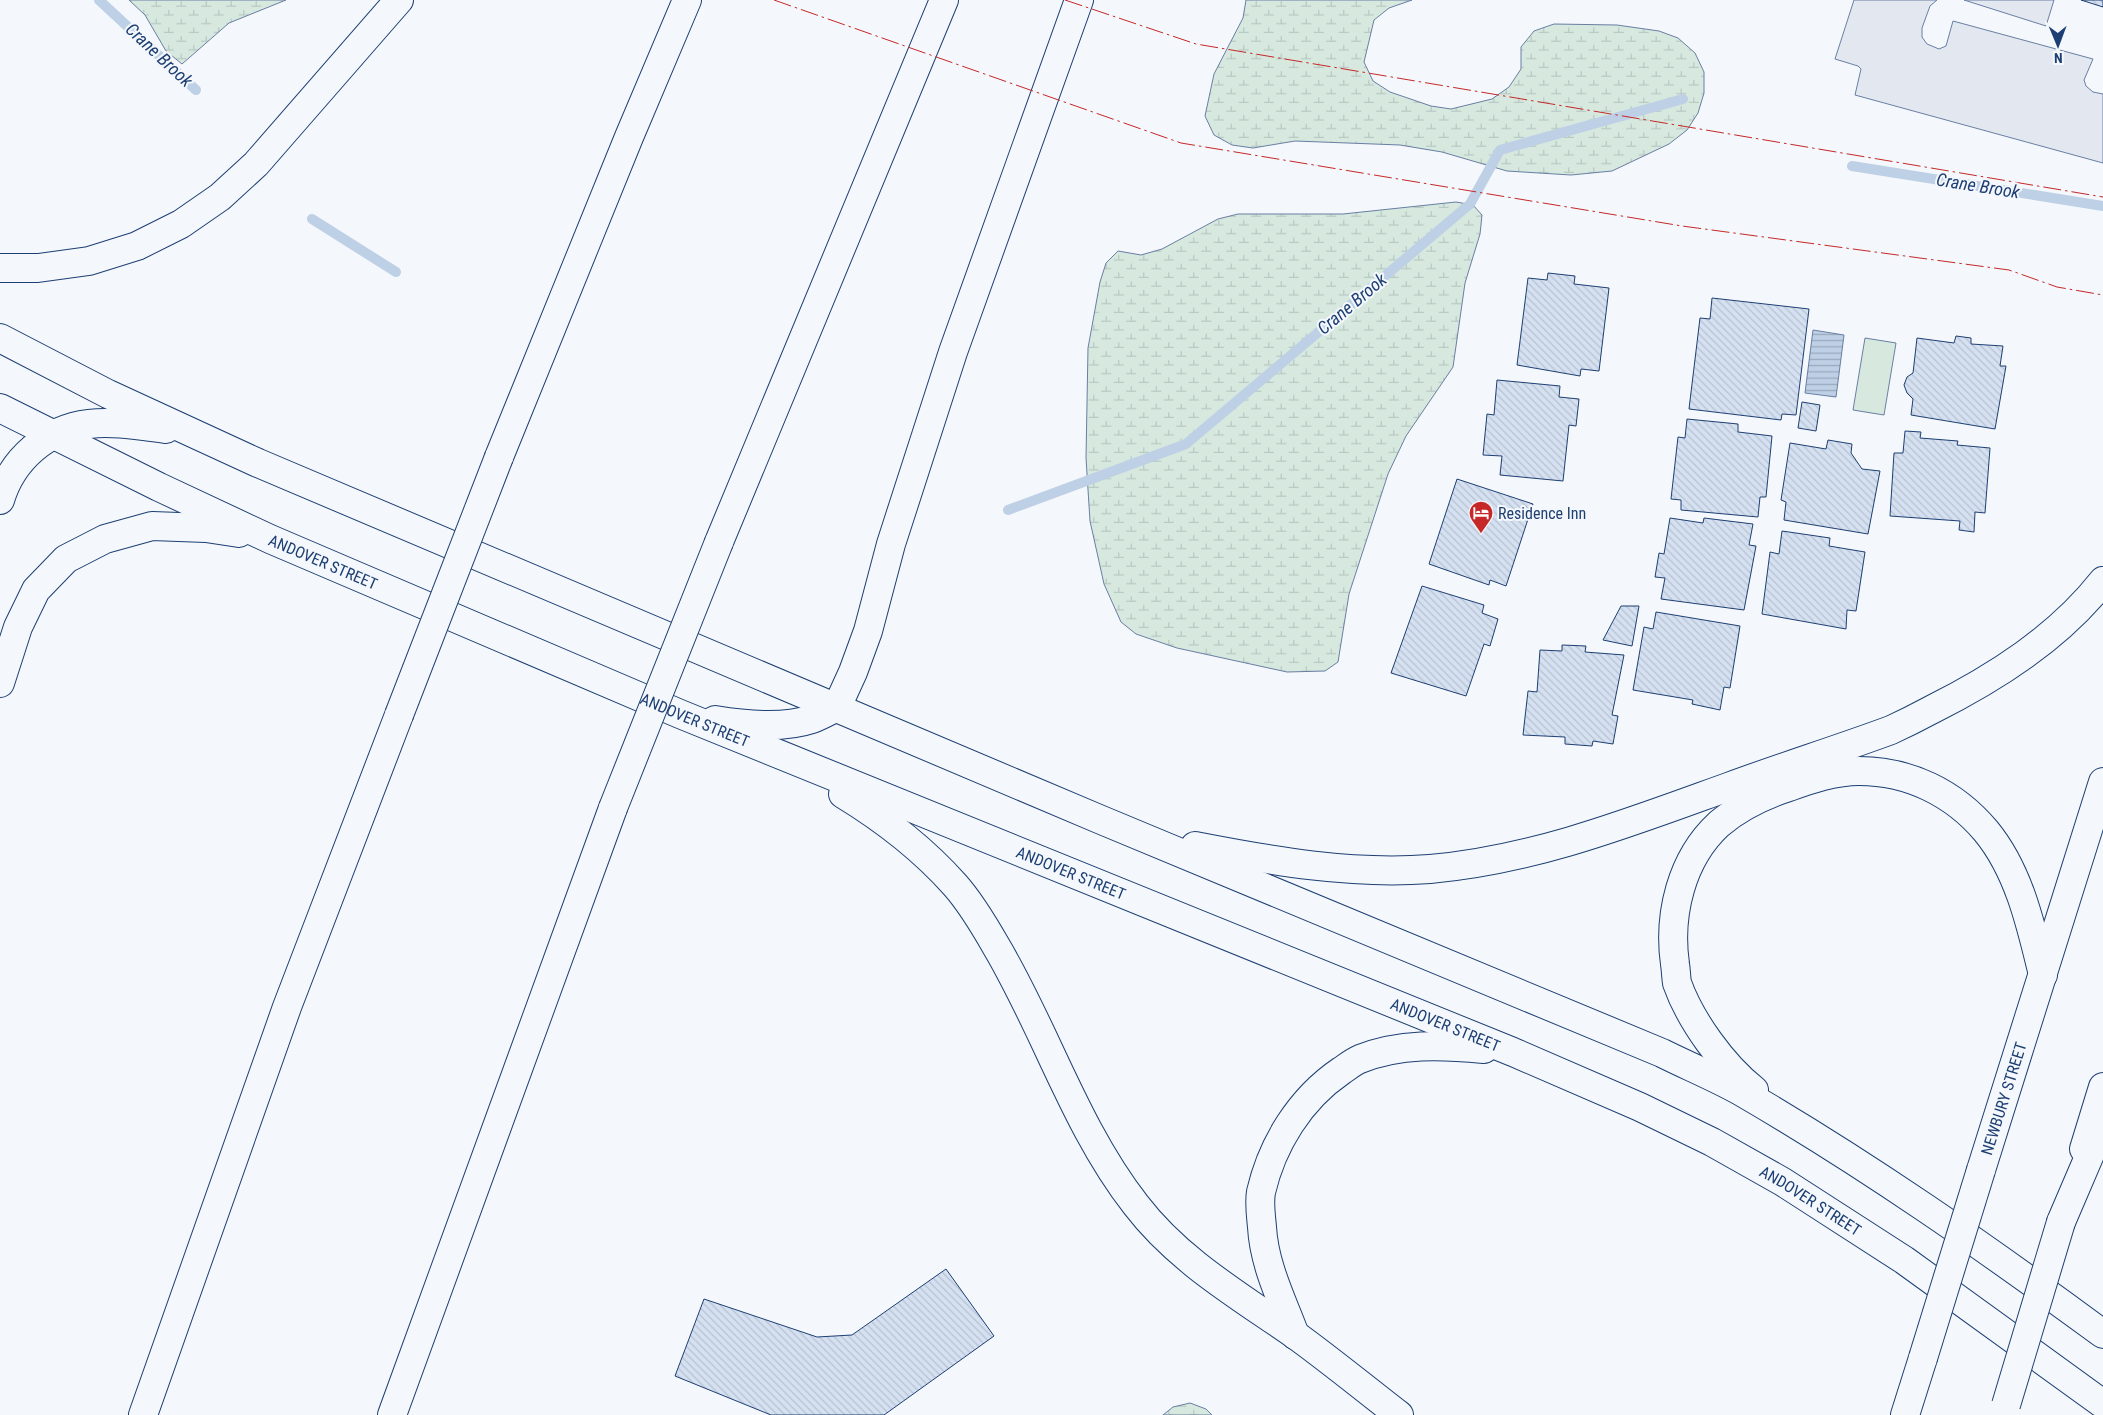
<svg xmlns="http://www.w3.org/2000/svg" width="2103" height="1415" font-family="'Roboto Condensed',sans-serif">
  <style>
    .wetland { fill: url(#wetland-marsh); stroke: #687fa3 }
    .pitch { fill: #d7e8df; stroke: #687fa3 }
    .parking { fill: #e3e8f0; stroke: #687fa3 }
    .water { fill: url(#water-rules); stroke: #687fa3 }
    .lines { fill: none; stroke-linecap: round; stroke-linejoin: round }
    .stream { stroke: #bed0e5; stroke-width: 10 }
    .building { fill: url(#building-back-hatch); stroke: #1d3f73 }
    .major-casing { stroke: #1d3f73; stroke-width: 30 }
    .highway-casing { stroke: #1d3f73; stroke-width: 30 }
    .major { stroke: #f4f7fb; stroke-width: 28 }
    .highway { stroke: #f4f7fb; stroke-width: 28 }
    .major-bridge-casing { stroke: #1d3f73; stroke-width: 30; stroke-linecap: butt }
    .highway-bridge-casing { stroke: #1d3f73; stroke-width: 30; stroke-linecap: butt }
    .major-bridge { stroke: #f4f7fb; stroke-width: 28 }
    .highway-bridge { stroke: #f4f7fb; stroke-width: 28 }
    .power { stroke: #c62828; stroke-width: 1; stroke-dasharray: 18 4 2.5 4; stroke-linecap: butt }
    .labels { text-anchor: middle; stroke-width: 4; stroke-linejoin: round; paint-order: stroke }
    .poi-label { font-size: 16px; fill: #1d3f73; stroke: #f4f7fb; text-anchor: start }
    .street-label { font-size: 16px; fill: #1d3f73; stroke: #f4f7fb }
    .water-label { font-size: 18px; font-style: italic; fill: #1d3f73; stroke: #f4f7fb }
  </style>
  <defs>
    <pattern id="wetland-marsh" width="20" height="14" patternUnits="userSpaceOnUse" patternTransform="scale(1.25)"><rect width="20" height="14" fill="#d7e8df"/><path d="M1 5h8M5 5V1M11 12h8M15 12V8" fill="none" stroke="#b8c8c3"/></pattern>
    <pattern id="water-rules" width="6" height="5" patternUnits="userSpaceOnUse" patternTransform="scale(1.25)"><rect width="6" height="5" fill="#bed0e5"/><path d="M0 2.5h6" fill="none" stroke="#9aaabe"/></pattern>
    <pattern id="building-back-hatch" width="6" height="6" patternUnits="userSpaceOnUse" patternTransform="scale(1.25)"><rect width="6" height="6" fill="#d5e0f0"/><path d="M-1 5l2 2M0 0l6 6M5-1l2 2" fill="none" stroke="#b6c1d1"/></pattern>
  </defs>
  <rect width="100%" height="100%" fill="#f4f7fb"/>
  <!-- wetland -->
  <g class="wetland">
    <path d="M129 0H286L229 23 182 64 166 51 145 15Z"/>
    <path d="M1246 0H1412L1389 8 1374 20 1364 62 1373 81 1390 92 1431 106 1451 109 1492 99 1509 87 1521 69V47L1534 31 1554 24 1617 25 1659 31 1678 38 1695 53 1704 72V93L1698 113 1687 130 1669 144 1612 171 1571 175 1507 171 1442 152 1400 145 1295 141 1253 148 1232 145 1214 135 1205 116 1214 74 1243 18Z"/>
    <path d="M1456 202 1473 205 1482 215 1480 234 1465 283 1453 367 1406 436 1388 474 1349 594 1338 662 1325 671 1287 672 1177 648 1136 634 1121 622 1104 584 1090 521 1086 458 1088 348 1100 282 1106 263 1118 251 1141 255 1162 249 1218 219 1238 214H1343Z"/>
    <path d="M1190 1403 1206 1409 1212 1415H1163L1173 1407Z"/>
  </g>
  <!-- pitch -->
  <path class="pitch" d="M1865 338 1896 343 1884 415 1853 410Z"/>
  <!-- parking -->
  <g class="parking">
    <path d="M1854 0H1937L1930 6 1922 28V37L1927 44 1939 49 1946 46 1953 21 2093 59 2084 80 2086 86 2093 92 2103 94V163L1855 95 1861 69 1858 66 1835 59Z"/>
    <path d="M1964 0H2054L2046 26Z"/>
  </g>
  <!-- water -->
  <path class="water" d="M1813 330 1844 335 1836 397 1805 393Z"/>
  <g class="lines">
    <!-- stream -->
    <g class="stream">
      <path d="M99 0 196 90"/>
      <path d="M1852 166 2103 206"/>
      <path d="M312 219 396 272"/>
      <path d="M1008 510 1186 444 1470 204 1500 150 1683 99"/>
    </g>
  </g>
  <!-- building -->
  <g class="building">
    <path d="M2081 0H2103V7Z"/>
    <path d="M1548 273 1575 276 1574 284 1609 288 1599 371 1581 369 1580 376 1517 365 1528 278 1547 280Z"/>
    <path d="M1712 298 1809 309 1796 415 1782 414 1781 420 1689 409 1700 318 1710 319Z"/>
    <path d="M1956 336 1971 338V344L2003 346 2000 366H2006L1995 429 1911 415 1913 399 1907 393 1904 385 1907 377 1913 373 1917 338 1954 343Z"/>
    <path d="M1497 380 1560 386 1559 397 1579 399 1576 426 1569 425 1563 481 1500 475 1502 456 1483 455 1487 414 1494 415Z"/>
    <path d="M1802 402 1820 405 1816 431 1798 428Z"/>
    <path d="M1687 419 1738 424V432L1772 436 1766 497H1760L1758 517 1681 510V500L1671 499 1678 437 1685 438Z"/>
    <path d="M1905 431 1921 432 1920 438 1958 441 1957 445 1990 448 1985 513 1975 512 1974 532 1959 530 1960 521 1890 516 1894 453H1903Z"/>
    <path d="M1828 440 1852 444 1851 453 1862 469 1880 471 1868 534 1784 520 1786 502 1781 500 1790 443 1826 449Z"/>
    <path d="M1457 479 1533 504 1506 586 1490 580 1489 585 1429 564Z"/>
    <path d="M1670 518 1703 523 1704 518 1753 524 1749 545 1756 546 1744 610 1661 599 1665 578 1655 577 1659 553 1664 554Z"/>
    <path d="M1782 531 1830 538 1829 546 1865 552 1856 611 1847 610 1846 629 1762 614 1770 552 1779 554Z"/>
    <path d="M1422 586 1484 605 1482 613 1498 619 1490 646 1484 644 1466 696 1391 673Z"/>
    <path d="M1621 606H1639L1632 646 1603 640Z"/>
    <path d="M1656 612 1740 626 1730 688 1724 687 1720 710 1692 704 1693 700 1633 690 1644 627 1653 629Z"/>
    <path d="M1562 645 1586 646 1585 652 1624 655 1612 715 1618 716 1613 744 1593 741 1592 746 1565 744V737L1523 735 1528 691 1537 692 1540 650 1562 651Z"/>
    <path d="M946 1269 994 1336 884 1415H771L675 1376 704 1299 817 1337 852 1335Z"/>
  </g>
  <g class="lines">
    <defs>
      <g id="major">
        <path d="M2084 1149 2103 1087"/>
        <path id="s1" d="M1981 1170 2103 782"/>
        <path d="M1905 1415 1923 1358"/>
      </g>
      <g id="highway">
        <path d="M0 268H38L89 261 137 246 181 224 220 197 256 164 399 0"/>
        <path d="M0 338 108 394 258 463 1099 819 1662 1053C1688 1066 1715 1077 1740 1091 1866 1164 1986 1248 2103 1334"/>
        <path id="s2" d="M0 408 159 487 270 539 680 714 1513 1052 1640 1107 1712 1142 1783 1182 1904 1260 2103 1404"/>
        <path d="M499 457 629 137 687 0"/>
        <path d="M0 500C12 459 47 429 89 424 114 421 141 426 166 429"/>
        <path d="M719 542 944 0"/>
        <path d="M0 683 18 627 36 590 66 559 105 539 152 526 206 528 239 533"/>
        <path d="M715 720C745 725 782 729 812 719 820 716 829 711 837 707L853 672 868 631 891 544 953 352 1079 0"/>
        <path d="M843 794C884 819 923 849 955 885 971 903 984 925 996 946 1046 1030 1075 1127 1136 1205 1178 1260 1238 1295 1294 1334 1330 1360 1364 1388 1399 1415"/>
        <path d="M1195 846C1272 861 1351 875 1430 869 1534 860 1631 822 1728 787 1782 767 1837 750 1891 730 1904 724 1918 717 1931 710 1995 678 2058 638 2103 581"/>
        <path d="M1754 1090C1723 1066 1690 1020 1677 983 1676 977 1676 970 1675 964 1668 915 1681 859 1719 824 1739 807 1764 795 1789 787 1811 779 1835 771 1859 771 1909 771 1954 793 1986 831 2019 871 2031 925 2043 975"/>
        <path d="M2061 1222 2103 1124"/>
        <path d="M1295 1335C1282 1300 1264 1265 1262 1227 1261 1216 1259 1203 1261 1192 1272 1144 1300 1099 1341 1071 1347 1067 1353 1062 1360 1059 1400 1043 1442 1045 1484 1049"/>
        <path d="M143 1415 287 1007 399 715"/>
        <path d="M392 1415 613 808"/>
      </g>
    </defs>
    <!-- major casing -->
    <use href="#major" class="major-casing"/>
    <!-- highway casing -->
    <use href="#highway" class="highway-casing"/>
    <!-- major -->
    <use href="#major" class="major"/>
    <!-- highway -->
    <use href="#highway" class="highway"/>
    <defs>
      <g id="major-bridge">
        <path d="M1923 1358 1981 1170"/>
        <path d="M2006 1405 2061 1222"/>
      </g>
      <g id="highway-bridge">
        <path d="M399 715 499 457"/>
        <path d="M613 808 719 542"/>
      </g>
    </defs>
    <!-- major-bridge casing -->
    <use href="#major-bridge" class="major-bridge-casing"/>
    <!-- highway-bridge casing -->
    <use href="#highway-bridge" class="highway-bridge-casing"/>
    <!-- major-bridge -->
    <use href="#major-bridge" class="major-bridge"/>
    <!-- highway-bridge -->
    <use href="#highway-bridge" class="highway-bridge"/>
    <!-- power -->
    <g class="power">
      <path d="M774 0 1181 143 1682 226 2009 270 2057 287 2103 295"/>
      <path d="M1065 0 1196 44 2103 197"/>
    </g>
  </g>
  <!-- icons -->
  <defs>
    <symbol id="hotel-pin" viewBox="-11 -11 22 30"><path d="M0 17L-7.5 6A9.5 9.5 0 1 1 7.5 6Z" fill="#c62828" stroke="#f4f7fb"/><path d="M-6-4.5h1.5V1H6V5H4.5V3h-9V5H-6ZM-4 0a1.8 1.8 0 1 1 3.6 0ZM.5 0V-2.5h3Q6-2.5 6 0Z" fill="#fff"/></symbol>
  </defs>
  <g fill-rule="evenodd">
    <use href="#hotel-pin" x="1467" y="499" width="28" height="38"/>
  </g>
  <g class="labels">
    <!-- poi labels -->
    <g class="poi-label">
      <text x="1498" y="519">Residence Inn</text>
    </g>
    <!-- street labels -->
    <g class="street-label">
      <text dy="6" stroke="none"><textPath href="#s2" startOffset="358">ANDOVER STREET</textPath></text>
      <text dy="6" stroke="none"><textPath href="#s2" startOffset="762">ANDOVER STREET</textPath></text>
      <text dy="6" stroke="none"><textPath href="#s2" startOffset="1168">ANDOVER STREET</textPath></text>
      <text dy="6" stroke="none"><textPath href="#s2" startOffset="1572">ANDOVER STREET</textPath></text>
      <text dy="6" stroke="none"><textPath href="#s1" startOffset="75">NEWBURY STREET</textPath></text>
      <text dy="6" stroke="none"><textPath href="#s2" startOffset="1978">ANDOVER STREET</textPath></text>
    </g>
    <!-- water labels -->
    <g class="water-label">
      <text transform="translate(159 55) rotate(43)" y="6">Crane Brook</text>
      <text transform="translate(1978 186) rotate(9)" y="6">Crane Brook</text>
      <text transform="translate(1352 304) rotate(-40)" y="6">Crane Brook</text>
    </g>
  </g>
  <!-- north arrow -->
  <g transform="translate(2058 45) rotate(179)" stroke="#f4f7fb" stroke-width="4" paint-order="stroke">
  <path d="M0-4L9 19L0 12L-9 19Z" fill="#1d3f73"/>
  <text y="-8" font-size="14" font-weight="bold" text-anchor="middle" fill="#1d3f73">N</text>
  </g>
</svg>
